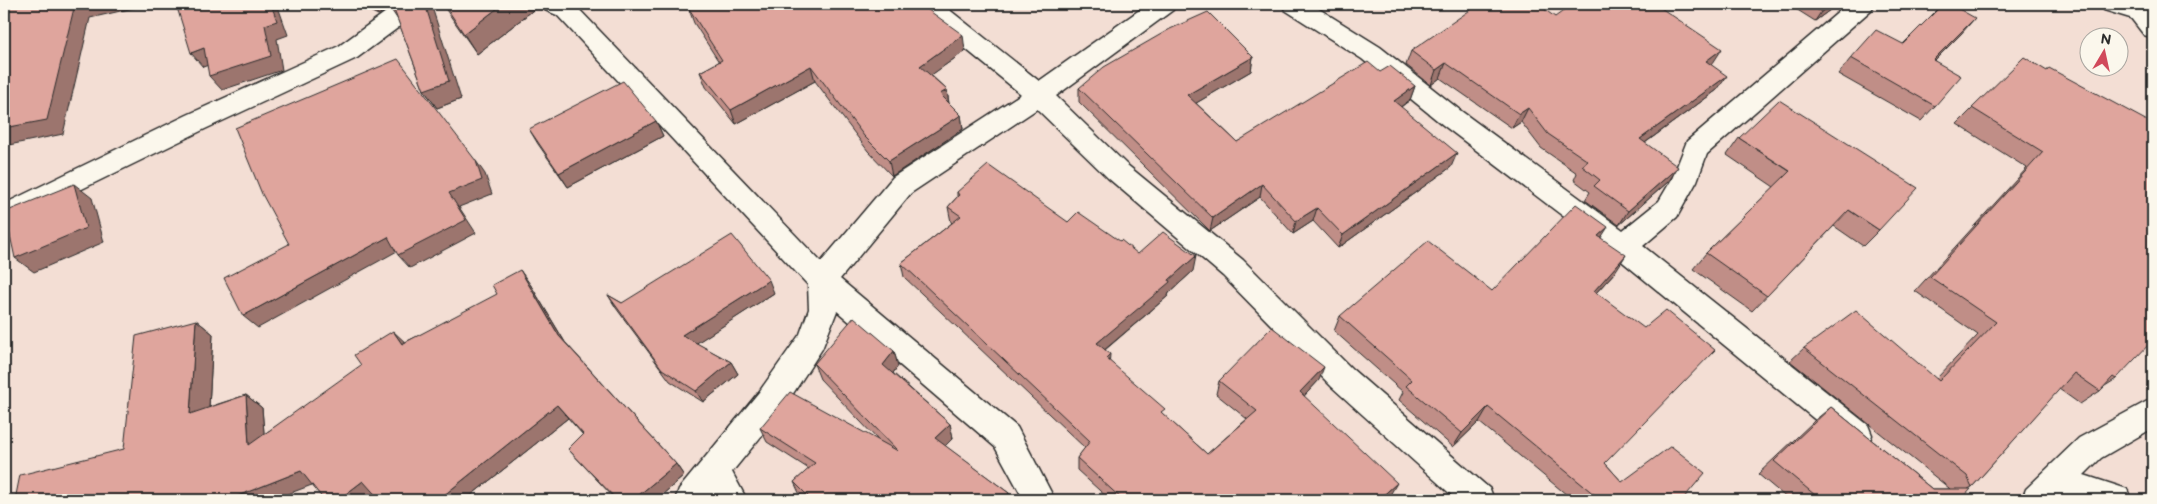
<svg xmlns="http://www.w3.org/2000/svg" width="2157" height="504" font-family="'Balsamiq Sans',sans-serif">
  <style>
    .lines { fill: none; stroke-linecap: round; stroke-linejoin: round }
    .minor-casing { stroke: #2b2b2b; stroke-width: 3 }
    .secondary-casing { stroke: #2b2b2b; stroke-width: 3 }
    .minor { fill: #fbf7ec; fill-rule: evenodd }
    .secondary { fill: #fbf7ec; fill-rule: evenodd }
    .wall { fill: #c08e87; stroke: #2b2b2b }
    .shaded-wall { fill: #9c746e; stroke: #2b2b2b }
    .building { fill: #dfa59d; stroke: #2b2b2b }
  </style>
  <rect width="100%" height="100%" fill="#f3ded4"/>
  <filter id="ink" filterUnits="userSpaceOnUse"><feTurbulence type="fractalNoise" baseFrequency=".02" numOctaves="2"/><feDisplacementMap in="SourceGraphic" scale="10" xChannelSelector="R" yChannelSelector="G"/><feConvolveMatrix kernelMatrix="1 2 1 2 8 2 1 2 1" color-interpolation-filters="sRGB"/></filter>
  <g filter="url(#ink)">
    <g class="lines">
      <defs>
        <g id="minor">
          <path d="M397 4H426L422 10 357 58 205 129 4 227V204L187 115 339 46Z"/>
          <path d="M541 4H574L821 262 893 177 1021 94 918 10 914 4H942L1039 81 1148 4H1177L1173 10 1056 96 1126 164 1243 260 1352 369 1490 489 1494 500H1457L1332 387 1223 276 1108 178 1037 109 911 193 840 279 1017 427 1055 500H1024L995 447 837 311 822 349 781 412 732 472 747 500H715L712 496 709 500H675L679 489 759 392 800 334 809 309 808 285 557 15 545 10Z"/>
          <path d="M1281 4H1311L1380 47 1461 111 1623 230 1659 201 1672 179 1687 141 1848 4H1875L1871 10 1707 154 1697 181 1677 217 1643 246 1868 425 1872 435 1868 445 1857 449 1846 445 1613 254 1443 125 1362 59 1285 10Z"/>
          <path d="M2139 4 2147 7 2153 13V38L2144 35 2127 13 2131 7Z"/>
          <path d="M2153 398V428L2101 458 2084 475 2127 489 2131 500H2070L2061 498 2058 500H2022L2026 489 2079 438Z"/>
        </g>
        <path id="secondary" d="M2100 4H2138L2153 7V25L2104 10Z"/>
      </defs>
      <!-- minor casing -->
      <use href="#minor" class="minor-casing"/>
      <!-- secondary casing -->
      <use href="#secondary" class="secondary-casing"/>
      <!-- minor -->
      <use href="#minor" class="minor"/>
      <!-- secondary -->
      <use href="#secondary" class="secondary"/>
    </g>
    <!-- wall -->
    <g class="wall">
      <path d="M355 4H395L378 15Z"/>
      <path d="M396 4 461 99 437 108 424 90 398 20 390 8Z"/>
      <path d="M442 4H541L477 54Z"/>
      <path d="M1788 4H1838L1815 21Z"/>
      <path d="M688 7 965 51 931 75 947 90 949 103 961 115 963 129 892 176 868 151 815 81 736 124 706 87 700 72 719 62 694 23Z"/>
      <path d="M1555 17 1713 63 1711 65 1717 90 1645 143 1669 181 1619 225 1585 200 1590 192 1574 180 1577 173 1541 148 1521 122 1512 128 1440 78 1431 85 1406 65 1411 51Z"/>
      <path d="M1961 34 1934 61 1935 106 1921 121 1838 74 1851 58 1903 44Z"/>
      <path d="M1253 57 1251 71 1196 103 1237 142 1380 72 1415 86 1410 100 1401 107 1451 167 1338 248 1313 221 1293 234 1260 197 1210 231 1079 102V88Z"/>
      <path d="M2024 57 2116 379 2105 386 2100 391 2080 404 2059 389 1972 487 1968 489 1961 500H1789L1758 474 1814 421 1831 407 1932 489H1950L1949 488 1790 361 1804 348 1936 379 1978 335 1915 291 2027 168 1957 124Z"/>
      <path d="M656 121 663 136 568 187 538 144 529 129Z"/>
      <path d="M1739 138 1879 230 1863 246 1834 226 1752 311 1693 269 1706 253 1774 187 1727 155Z"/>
      <path d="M957 192 1068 222 1138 254 1193 271 1169 293 1168 296 1105 350 1110 362 1164 415 1207 454 1247 419 1216 394 1219 381 1319 380 1304 396 1390 495 1384 500H1110L1077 470V458L1085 448 904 277 901 263 952 223 951 222 948 207 957 197Z"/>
      <path d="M1601 238 1615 272 1596 293 1605 463 1622 482 1682 500H1573L1479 422 1453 447 1399 400 1403 392 1334 331 1340 316 1492 291Z"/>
      <path d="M530 284 565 342 676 464 684 476 656 500H616L568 449 583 435 568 418 465 500H380L375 495 368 500H324L312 485 124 449 196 320 213 334 209 407 246 395 262 408 264 434 405 342Z"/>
      <path d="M774 293 696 343 731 362 738 374 703 402 670 381 616 308 608 295 622 303Z"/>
      <path d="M894 351 898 366 893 373 950 424 953 438 945 446 1009 493 1010 500H806L800 495 794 482 809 469 767 442 760 428 879 441 820 379 814 364Z"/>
    </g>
    <!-- shaded-wall -->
    <g class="shaded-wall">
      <path d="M75 4H151L90 18 63 134 4 146V128Z"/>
      <path d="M271 4H277L288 35 277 39 282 70 222 90 209 76Z"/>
      <path d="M371 4H395L378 15Z"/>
      <path d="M425 4H431L461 99 437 108 424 90Z"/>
      <path d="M503 4H541L477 54 464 34Z"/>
      <path d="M1833 4H1838L1815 21 1821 12Z"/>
      <path d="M1975 18 1961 34 1919 76 1933 60Z"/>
      <path d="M963 35 965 51 923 81 920 66Z"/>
      <path d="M204 48 217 62 203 67 191 53Z"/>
      <path d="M1722 49 1713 63 1696 76 1706 61Z"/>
      <path d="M1253 57 1251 71 1186 109 1187 95Z"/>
      <path d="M1446 63 1440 78 1431 85 1436 70Z"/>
      <path d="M811 66 815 81 736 124 731 110Z"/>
      <path d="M1727 76 1717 90 1631 153 1640 139Z"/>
      <path d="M1415 86 1410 100 1389 115 1394 101Z"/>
      <path d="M947 90 949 105 940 94Z"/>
      <path d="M1528 108 1521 122 1512 128 1519 114Z"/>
      <path d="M961 115 963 129 892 176 889 161Z"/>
      <path d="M656 121 663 136 568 187 559 173Z"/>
      <path d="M1457 153 1451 167 1338 248 1343 235Z"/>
      <path d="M476 161 485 174 492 194 459 207 476 233 410 268 398 255Z"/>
      <path d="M1678 167 1669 181 1619 225 1628 211Z"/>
      <path d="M74 184 92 198 104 242 34 272 15 258Z"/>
      <path d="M1262 184 1260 197 1210 231 1213 218Z"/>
      <path d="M1317 208 1313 221 1293 234 1296 221Z"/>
      <path d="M1608 227 1597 244 1598 236Z"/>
      <path d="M388 237 399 250 258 328 243 316Z"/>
      <path d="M1626 255 1615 272 1583 307 1594 291Z"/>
      <path d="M1196 256 1193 271 1169 293 1168 296 1096 357 1097 343Z"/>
      <path d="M520 270 530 284 569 349 559 336Z"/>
      <path d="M769 280 774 293 689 348 682 335Z"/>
      <path d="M196 320 213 334 208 426 190 414Z"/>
      <path d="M393 331 407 344H402Z"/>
      <path d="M894 351 898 366 888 380 883 365Z"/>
      <path d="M1110 354 1109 367 1106 358Z"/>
      <path d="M731 362 738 374 703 402 696 391Z"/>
      <path d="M1324 367 1319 380 1296 405 1300 392Z"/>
      <path d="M246 395 262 408 266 457 249 445Z"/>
      <path d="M557 405 568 418 465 500H438Z"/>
      <path d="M1488 407 1479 422 1453 447 1462 433Z"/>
      <path d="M950 424 953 438 939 452 935 438Z"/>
      <path d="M676 464 684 476 656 500H633Z"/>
      <path d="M301 471 317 483 272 500H230V499Z"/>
      <path d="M363 481 378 493 368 500H338Z"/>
      <path d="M1397 483 1390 495 1384 500H1378Z"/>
      <path d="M1009 493 1010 500H1003Z"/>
    </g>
    <!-- building -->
    <g class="building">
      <path d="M4 4H75L47 120 4 128Z"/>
      <path d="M176 4H271L277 21 265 25 271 56 209 76 204 48 191 53Z"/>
      <path d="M396 4H425L449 81 424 90 394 10 390 8Z"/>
      <path d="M444 4H503L464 34Z"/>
      <path d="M696 4H920L963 35 920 66 947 90 940 94 961 115 889 161 864 136 811 66 731 110 700 72 722 60 688 7Z"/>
      <path d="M1479 4H1537L1555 17 1573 4H1655L1722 49 1706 61 1727 76 1640 139 1678 167 1628 211 1594 186 1600 180 1582 166 1588 161 1548 134 1528 108 1519 114 1446 63 1436 70 1411 51Z"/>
      <path d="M1808 4H1833L1821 12Z"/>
      <path d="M1943 4H1950L1975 18 1933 60 1961 76 1935 106 1851 58 1876 30 1903 44Z"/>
      <path d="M1208 12 1253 57 1187 95 1237 142 1368 62 1380 72 1390 66 1415 86 1394 101 1457 153 1343 235 1317 208 1296 221 1262 184 1213 218 1079 88 1104 67 1170 29Z"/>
      <path d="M2024 57 2047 71 2049 68 2153 124V340L2116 379 2113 377 2100 391 2074 373 1972 487 1967 476 1804 348 1856 310 1939 381 1996 322 1930 277 2043 152 1972 108Z"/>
      <path d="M398 59 476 161 482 180 449 193 466 220 398 255 388 237 243 316 224 278 289 244 262 194 235 128Z"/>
      <path d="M623 81 656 121 559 173 529 129Z"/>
      <path d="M1779 100 1918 188 1879 230 1849 210 1767 296 1706 253 1790 171 1739 138Z"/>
      <path d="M988 165 1068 222 1078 212 1120 241 1121 240 1138 254 1163 232 1196 256 1169 280 1170 282 1097 343 1110 354 1106 358 1165 409 1161 412 1207 454 1257 411 1219 381 1272 327 1324 367 1300 392 1397 483 1378 500H1154L1150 496 1145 500H1123L1077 458 1090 441 901 263 961 216 948 207 959 195 957 192Z"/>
      <path d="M74 184 86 228 15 258 5 212Z"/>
      <path d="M1576 204 1608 227 1598 236 1626 255 1594 291 1644 328 1666 310 1715 350 1605 463 1622 482 1671 446 1705 473 1682 500H1601L1488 407 1462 433 1406 386 1412 380 1340 316 1428 241 1492 291Z"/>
      <path d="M732 235 769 280 682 335 731 362 696 391 662 369 608 295 622 303Z"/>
      <path d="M520 270 559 336 676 464 633 500H617L568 449 583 434 557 405 438 500H380L363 481 338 500H324L301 471 230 499V500H15L20 475 124 449 136 336 196 320 190 414 246 395 249 445 361 365 354 355 393 331 402 344 497 294 492 285Z"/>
      <path d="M854 317 894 351 883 365 950 424 935 438 1009 493 1003 500H812L794 482 815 463 760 428 790 392 898 451 814 364Z"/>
      <path d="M1831 407 1932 489H1971L1961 500H1821L1774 461Z"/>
      <path d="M524 493 532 500H517Z"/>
    </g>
  </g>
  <!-- margin -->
  <rect width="2157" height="504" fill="none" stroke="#fbf7ec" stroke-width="20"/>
  <rect x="10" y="10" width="2137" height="484" fill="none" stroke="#2b2b2b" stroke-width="2" filter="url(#ink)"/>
  <!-- north arrow -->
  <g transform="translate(2104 52) rotate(9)"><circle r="24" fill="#fbf7ec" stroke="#a8a59f"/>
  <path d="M0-4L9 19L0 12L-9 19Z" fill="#d1495b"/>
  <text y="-8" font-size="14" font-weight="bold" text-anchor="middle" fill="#2b2b2b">N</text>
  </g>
</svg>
